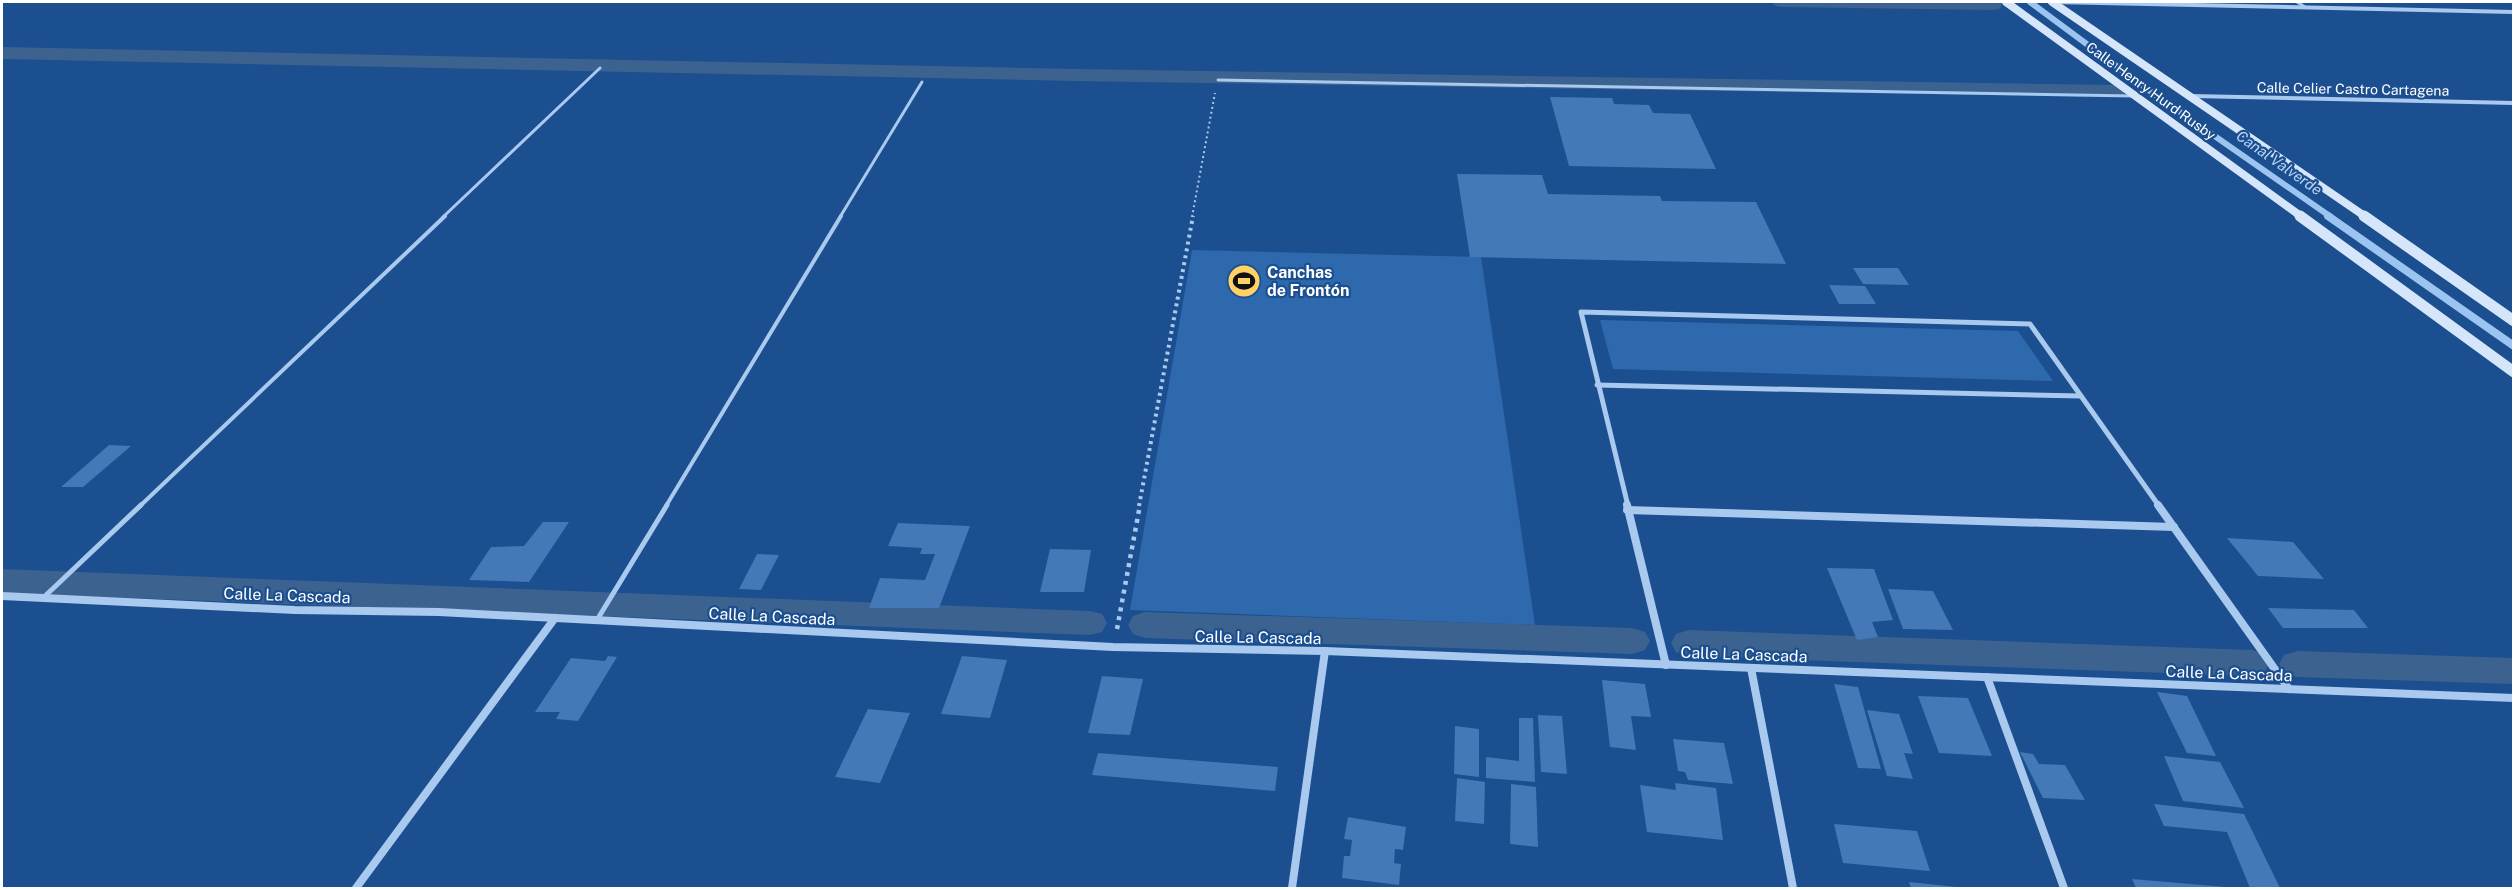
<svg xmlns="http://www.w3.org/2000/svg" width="2515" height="890" font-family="'Public Sans',sans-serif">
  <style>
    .green { fill: #2e69ad }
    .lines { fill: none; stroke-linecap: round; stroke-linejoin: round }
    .stream-far1 { stroke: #9cc4f0; stroke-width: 6 }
    .stream { stroke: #9cc4f0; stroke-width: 8 }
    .canal { fill: #3c6290; fill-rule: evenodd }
    .building { fill: #4478b7 }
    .path-far2 { stroke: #a9c9ee; stroke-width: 2; stroke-dasharray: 2 3; stroke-linecap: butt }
    .path-far1 { stroke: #a9c9ee; stroke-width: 4; stroke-dasharray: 3 4; stroke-linecap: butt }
    .path { stroke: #a9c9ee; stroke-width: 4.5; stroke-dasharray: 4 5; stroke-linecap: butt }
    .lane-far2 { stroke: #a9c9ee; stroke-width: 3 }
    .lane-far1 { stroke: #a9c9ee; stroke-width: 4 }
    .lane { stroke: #a9c9ee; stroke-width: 5 }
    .street-far2 { stroke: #a9c9ee; stroke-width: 4 }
    .street-far1 { stroke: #a9c9ee; stroke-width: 5 }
    .street { stroke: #a9c9ee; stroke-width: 8 }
    .secondary-far1 { stroke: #d6e6fa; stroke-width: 8 }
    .secondary { stroke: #d6e6fa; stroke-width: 11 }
    .labels { text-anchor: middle; stroke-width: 4.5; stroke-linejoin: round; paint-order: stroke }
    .far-street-label { font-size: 14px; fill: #fff; stroke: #1b4f8f }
    .far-water-label { font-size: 15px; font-style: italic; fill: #b5d3f5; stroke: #1b4f8f }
    .poi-label { font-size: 16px; font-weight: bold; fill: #fff; stroke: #1b4f8f; text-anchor: start }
    .street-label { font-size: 16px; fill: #fff; stroke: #1b4f8f }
  </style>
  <rect width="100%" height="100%" fill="#1b4f8f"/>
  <!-- green -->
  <g class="green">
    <path d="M1192 250 1481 257 1535 625 1130 610Z"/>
    <path d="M1600 320 2018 331 2053 381 1613 369Z"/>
  </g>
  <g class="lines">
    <!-- stream-far1 -->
    <path class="stream-far1" d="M2030 2 2150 91 2331 217"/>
    <!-- stream -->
    <path class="stream" d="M2328 216 2514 346"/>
    <!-- canal -->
    <g class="canal">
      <path d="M1772 2H2000L2002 5 1999 9 1993 10 1781 7 1775 6Z"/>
      <path d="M2 47 1074 69 2116 85 2123 87 2126 91 2123 95 2116 97 1074 81 2 59Z"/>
      <path d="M2 569 1090 611 1102 614 1107 623 1102 632 1090 635 2 593Z"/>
      <path d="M1145 612 1632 628 1645 632 1650 641 1645 650 1632 654 1145 638 1133 634 1128 625 1133 616Z"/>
      <path d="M1689 630 2252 650 2265 654 2270 663 2265 672 2252 676 1689 656 1676 652 1671 643 1676 634Z"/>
      <path d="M2297 651 2514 658V684L2297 677 2284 673 2279 664 2284 655Z"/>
    </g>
  </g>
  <!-- building -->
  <g class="building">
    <path d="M1550 97 1612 98 1614 104 1649 105 1653 113 1690 114 1716 169 1569 166Z"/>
    <path d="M1457 174 1542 175 1548 194 1660 196 1662 201 1756 202 1786 264 1470 257Z"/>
    <path d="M1853 268H1898L1909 285 1863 284Z"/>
    <path d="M1829 285 1865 286 1876 304H1839Z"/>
    <path d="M109 445 131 446 83 487H61Z"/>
    <path d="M543 522H569L529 582 469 580 491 547 524 546Z"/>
    <path d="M898 523 970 526 939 608H869L880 578 925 580 935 554H920L922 548 888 546Z"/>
    <path d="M2227 538 2293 542 2324 579 2258 576Z"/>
    <path d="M1050 549 1091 550 1084 592H1040Z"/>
    <path d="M757 554 779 555 761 590 739 589Z"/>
    <path d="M1827 568 1874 569 1893 620 1872 622 1878 637 1857 640Z"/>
    <path d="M1888 589 1933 591 1953 630 1903 629Z"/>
    <path d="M2268 608 2354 610 2368 628H2283Z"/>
    <path d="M608 656 617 657 578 721 556 719 560 712H535L571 658 605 661Z"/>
    <path d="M962 656 1007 660 990 718 941 714Z"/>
    <path d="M1102 676 1143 679 1130 735 1088 733Z"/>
    <path d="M1602 680 1645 684 1651 717 1631 716 1636 750 1610 747Z"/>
    <path d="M1834 684 1858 687 1881 769 1858 768Z"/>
    <path d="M2157 692 2187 696 2216 756 2187 753Z"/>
    <path d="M1918 696 1968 698 1992 756 1939 753Z"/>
    <path d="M868 709 910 713 880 783 835 777Z"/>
    <path d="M1867 710 1899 714 1913 754 1904 753 1913 779 1887 776Z"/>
    <path d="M1538 715 1562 716 1567 774 1541 772Z"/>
    <path d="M1519 718H1533L1535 782 1486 778V757L1519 761Z"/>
    <path d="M1455 726 1479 729V777L1454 774Z"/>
    <path d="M1673 739 1724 743 1733 784 1688 780 1685 772 1678 771Z"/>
    <path d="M2020 752 2033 754 2039 764 2065 765 2085 800 2043 798Z"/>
    <path d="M1098 753 1278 767 1275 791 1092 775Z"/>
    <path d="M2164 756 2220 762 2244 808 2183 801Z"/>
    <path d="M1457 778 1485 782 1484 824 1455 821Z"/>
    <path d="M1675 783 1716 788 1723 840 1647 832 1640 785 1676 790Z"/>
    <path d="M1511 784 1536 787 1538 847 1510 844Z"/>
    <path d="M2154 804 2244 814 2280 888H2250L2227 832 2164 826Z"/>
    <path d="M1348 817 1406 827 1403 850 1395 849 1394 863 1401 864 1399 885 1342 878 1344 856H1350L1352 840 1344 839Z"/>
    <path d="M1834 824 1917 831 1930 871 1843 863Z"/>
    <path d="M2132 879 2226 887V888H2136Z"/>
    <path d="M1909 882 1957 887V888H1911Z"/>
  </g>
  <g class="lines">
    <!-- path-far2 -->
    <path class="path-far2" d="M1192 217 1215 93"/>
    <!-- path-far1 -->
    <path class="path-far1" d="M1139 506 1193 216"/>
    <!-- path -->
    <path class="path" d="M1117 629 1140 505"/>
    <!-- lane-far2 -->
    <g class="lane-far2">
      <path d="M2297 2 2305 7"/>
      <path d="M1218 80 2133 96"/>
      <path d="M443 217 600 68"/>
      <path d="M840 217 922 82"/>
    </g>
    <!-- lane-far1 -->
    <g class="lane-far1">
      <path d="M140 506 445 216"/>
      <path d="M666 506 841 216"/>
    </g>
    <!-- lane -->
    <g class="lane">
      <path d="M43 598 141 505"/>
      <path d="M597 620 667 505"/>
    </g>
    <!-- street-far2 -->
    <g class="street-far2">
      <path d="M2053 2 2514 12"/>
      <path d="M2192 96 2514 103"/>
    </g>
    <!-- street-far1 -->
    <g class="street-far1">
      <path d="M1597 385 2081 396"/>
      <path d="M1628 506 1581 312 2030 324 2159 506"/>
    </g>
    <!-- street -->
    <g class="street">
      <path d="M1627 505 1666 665"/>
      <path d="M2158 505 2289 689"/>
      <path d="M1627 510 2174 527"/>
      <path d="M2 596 295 610 439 612 1113 647 1325 651 2514 698"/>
      <path d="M1751 668 1793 888"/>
      <path d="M1987 677 2064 888"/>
      <path d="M356 888 555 618"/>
      <path d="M1292 888 1325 651"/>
    </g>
    <!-- secondary-far1 -->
    <g class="secondary-far1">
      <path d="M2006 2 2302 217"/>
      <path d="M2052 2 2366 217"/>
    </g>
    <!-- secondary -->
    <g class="secondary">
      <path d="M2300 216 2514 372"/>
      <path d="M2364 216 2514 321"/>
    </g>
  </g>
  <!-- icons -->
  <defs>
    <symbol id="stadium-disc" viewBox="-11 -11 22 22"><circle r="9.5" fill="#ffd166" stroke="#1b4f8f"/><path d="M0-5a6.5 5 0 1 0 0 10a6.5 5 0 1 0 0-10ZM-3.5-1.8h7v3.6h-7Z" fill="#111"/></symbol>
  </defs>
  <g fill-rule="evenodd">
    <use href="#stadium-disc" x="1225" y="262" width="38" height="38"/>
  </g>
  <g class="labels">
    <!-- far-street labels -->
    <g class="far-street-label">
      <text transform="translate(2353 89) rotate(1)" y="5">Calle Celier Castro Cartagena</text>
      <text transform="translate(2151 91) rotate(36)" y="5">Calle Henry Hurd Rusby</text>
    </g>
    <!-- far-water labels -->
    <g class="far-water-label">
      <text transform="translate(2279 163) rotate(35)" y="5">Canal Valverde</text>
    </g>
    <!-- poi labels -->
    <g class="poi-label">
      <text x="1267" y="278">Canchas<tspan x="1267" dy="18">de Frontón</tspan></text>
    </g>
    <!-- street labels -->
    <g class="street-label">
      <text transform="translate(287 595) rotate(2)" y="6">Calle La Cascada</text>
      <text transform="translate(772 616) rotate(3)" y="6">Calle La Cascada</text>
      <text transform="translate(1258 637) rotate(1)" y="6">Calle La Cascada</text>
      <text transform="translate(1744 654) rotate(2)" y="6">Calle La Cascada</text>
      <text transform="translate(2229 673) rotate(2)" y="6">Calle La Cascada</text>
    </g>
  </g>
  <!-- border -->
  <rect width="2515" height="890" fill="none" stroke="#ffffff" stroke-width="6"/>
</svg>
